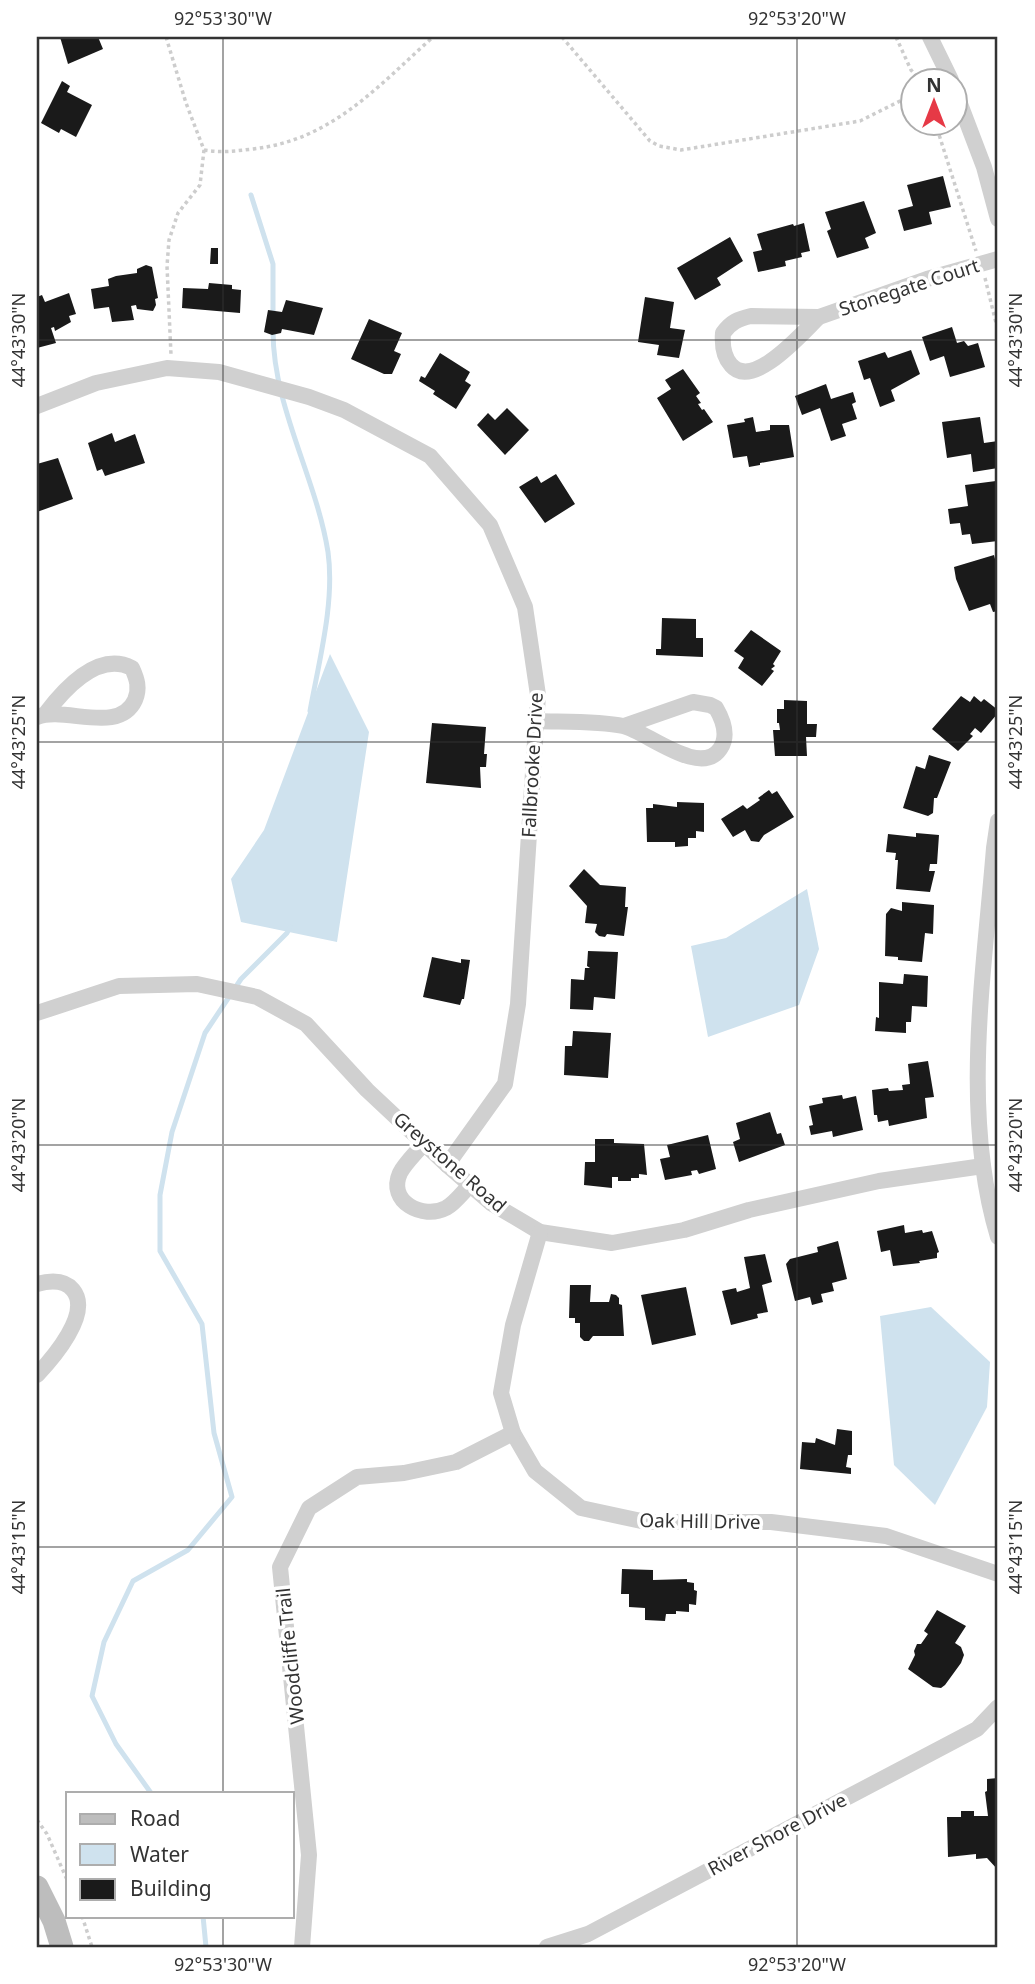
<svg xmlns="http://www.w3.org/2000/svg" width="1035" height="1984" font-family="'Noto Sans',sans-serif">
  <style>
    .water { fill: #cfe2ee }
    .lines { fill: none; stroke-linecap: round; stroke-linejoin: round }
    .stream { stroke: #cfe2ee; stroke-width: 5 }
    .building { fill: #1a1a1a }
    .path { stroke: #cdcdcd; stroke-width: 3.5; stroke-dasharray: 3.5 3.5; stroke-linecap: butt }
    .street { stroke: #d0d0d0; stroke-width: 16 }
    .secondary { stroke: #bdbdbd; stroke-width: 23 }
    .ticks { fill: none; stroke: #333; stroke-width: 2; stroke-opacity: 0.45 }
    .labels { text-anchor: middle; stroke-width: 7; stroke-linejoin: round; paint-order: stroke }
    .street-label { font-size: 19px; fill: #333; stroke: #fff }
    .neatline { fill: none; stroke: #333; stroke-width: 2.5 }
    .ticks-label { font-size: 18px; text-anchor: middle; fill: #333 }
  </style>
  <rect width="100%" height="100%" fill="#fff"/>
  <!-- water -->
  <g class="water">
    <path d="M330 654 369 732 337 942 241 922 231 879 264 830Z"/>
    <path d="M807 889 819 949 799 1005 708 1037 691 946 726 938Z"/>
    <path d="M931 1307 990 1362 987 1407 935 1505 894 1465 880 1316Z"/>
  </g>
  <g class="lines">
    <!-- stream -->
    <g class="stream">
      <path d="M251 195 273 264V318"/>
      <path d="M273 331C273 407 316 477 328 552 335 602 319 661 310 711"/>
      <path d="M151 1793 116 1744 92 1696 104 1642 133 1581 188 1550 232 1497 214 1433 202 1324 160 1251V1195L172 1132 205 1033 241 979 287 933 290 927"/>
      <path d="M203 1916 206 1947"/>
    </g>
  </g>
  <!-- building -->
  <g class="building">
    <path d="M60 37H98L103 49 68 64Z"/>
    <path d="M62 81 70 86 67 92 92 105 76 137 61 129 59 133 41 123Z"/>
    <path d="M943 176 951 207 929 212 932 224 904 231 898 210 913 206 907 185Z"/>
    <path d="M864 201 876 233 865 238 869 248 837 258 827 231 831 229 825 212Z"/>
    <path d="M804 223 810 251 801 253 802 257 785 261 786 266 758 272 753 252 762 250 757 234 793 224 794 226Z"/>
    <path d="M730 237 743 261 717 278 721 285 695 300 677 268Z"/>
    <path d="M211 248H218V264H210Z"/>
    <path d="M146 265 152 267 158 298 155 299 156 305 153 311 137 309 136 305 131 306 134 320 112 322 109 307 94 309 91 289 109 286 108 279 116 276 137 273V269Z"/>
    <path d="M209 283 232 285V289L241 290 240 313 182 308 183 288 208 289Z"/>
    <path d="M69 293 76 314 69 316 71 322 55 331 54 327 51 328 56 343 37 348V297L42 295 45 302Z"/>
    <path d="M645 297 674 302 670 328 685 330 679 358 657 355 659 345 638 342Z"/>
    <path d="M286 300 323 308 314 335 282 329 281 333 272 335 264 332 268 310 282 312Z"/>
    <path d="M369 319 402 333 394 351 401 354 392 374H384L351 359Z"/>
    <path d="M952 327 957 343 964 341 968 346 978 343 985 367 950 377 944 356 930 361 922 337Z"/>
    <path d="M911 350 920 374 891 390 895 401 880 407 870 378 864 380 858 361 885 352 888 358Z"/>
    <path d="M440 353 470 372 465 381 471 385 456 409 433 394 435 391 419 381 421 376 425 378Z"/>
    <path d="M683 369 700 393 696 396 701 403 698 404 702 410 704 409 713 422 683 441 657 398 671 389 665 380Z"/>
    <path d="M826 384 831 399 853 392 856 402 852 404 857 419 842 424 846 436 831 441 820 408 802 415 795 396Z"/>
    <path d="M507 408 529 430 505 455 477 425 488 413 495 420Z"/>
    <path d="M753 417 756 432 770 430V425H789L794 457 760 463V465L749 467 747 456 733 458 727 425 745 422 744 419Z"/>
    <path d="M980 417 984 443 998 441V468L973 472 971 454 947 458 942 422Z"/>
    <path d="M112 433 115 442 135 434 145 463 105 476 102 469 97 471 88 443Z"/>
    <path d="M58 458 73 499 37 512V464Z"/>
    <path d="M556 474 575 504 545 523 519 487 537 476 541 483Z"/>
    <path d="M996 481 998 513 995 514 998 541 972 544 970 534 962 535 960 523 950 524 948 509 968 506 965 485Z"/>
    <path d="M994 555 998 571V611L993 612 990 604 969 611 956 579 954 567Z"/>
    <path d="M662 618 696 619V638H703V657L656 655V649H661Z"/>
    <path d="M751 630 781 651 773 664 775 666 771 669 774 671 762 686 738 668 744 658 734 651Z"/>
    <path d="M961 696 970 702 974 696 981 702 984 699 998 710V713L981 733 975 728 970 734 973 736 958 751 932 729Z"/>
    <path d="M784 700 807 701V724H817L816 737H806L807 756H775L773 730H780L779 723H777V709H784Z"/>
    <path d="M432 723 486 727 484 754H487L486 767H480L481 788 426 783Z"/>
    <path d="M929 755 951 762 937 798H934L933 813 928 816 903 808 916 766 925 769Z"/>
    <path d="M769 790 772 794 777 791 794 817 764 835 759 842 751 841 745 830 733 837 721 819 743 805 747 809 760 800 758 798Z"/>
    <path d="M677 802 704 803V832L696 831V838H688V846L675 847V842H647L646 808H653V804L677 807Z"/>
    <path d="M916 833 939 835 937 864H930L929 871H935L930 892 896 889 898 860H895L896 853 886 852 888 834 916 837Z"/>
    <path d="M584 869 600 885 626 887 625 907H628L624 936 607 934 605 937 599 936 595 932 597 924 585 923 587 906 569 886Z"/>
    <path d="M902 902 934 905 933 934 925 933 922 962 898 960V957L885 956 886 914 891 908 902 911Z"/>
    <path d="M588 951 618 952 615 999 594 997 593 1010 570 1009 571 979 584 980 585 968H590L587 966Z"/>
    <path d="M432 957 461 963V959L470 960 464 999H462L460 1005 423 997Z"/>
    <path d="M904 974 928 976 927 1007 912 1006 911 1022H906V1033L875 1031 876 1017 879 1018V982L903 984Z"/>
    <path d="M573 1031 611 1033 608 1078 564 1075 565 1046H572Z"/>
    <path d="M928 1061 934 1097 925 1098 927 1118 889 1126 888 1120 878 1122 877 1115H874L872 1090 888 1088 889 1091 903 1090 902 1085 910 1084 908 1064Z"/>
    <path d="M842 1095 843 1099 856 1096 863 1130 833 1137 832 1131 811 1135 809 1126 813 1125 809 1106 823 1103 822 1098Z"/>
    <path d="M770 1112 777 1134 781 1133 785 1145 739 1162 733 1142 740 1139 736 1123Z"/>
    <path d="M708 1135 716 1169 699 1174 697 1170 691 1171 692 1175 665 1180 660 1159 670 1157 667 1145Z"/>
    <path d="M595 1139H614V1143L644 1144 647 1175 639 1174V1178H631V1181H618V1177H612V1188L584 1185 585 1162H595Z"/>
    <path d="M904 1225 905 1233 922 1230 923 1233 932 1231 939 1252 937 1253V1258L919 1261 920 1263 893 1266 890 1250 881 1252 877 1231Z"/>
    <path d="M838 1241 847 1279 832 1283 834 1291 821 1294 823 1302 812 1305 810 1297 795 1301 786 1264 790 1259 818 1252 817 1247Z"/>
    <path d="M765 1254 772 1282 762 1285 768 1312 757 1314 758 1318 731 1325 722 1291 736 1288 737 1292 750 1288 744 1257Z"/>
    <path d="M570 1285H591L590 1302H609L611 1294 616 1295 619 1298V1304L622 1305 624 1336H593L589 1341H584L580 1337V1323H575V1318H569Z"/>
    <path d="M686 1287 696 1335 652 1345 641 1295Z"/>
    <path d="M837 1429 852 1431V1455H848L846 1467 851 1468V1474L800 1469 802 1442 815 1443 816 1438 835 1445Z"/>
    <path d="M622 1569 653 1570V1580L687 1579V1582L694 1583V1590L697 1591 696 1605 689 1604V1612L676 1611V1614H666L665 1621 645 1620V1608L629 1607V1594H621Z"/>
    <path d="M937 1610 966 1626 955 1643 961 1647 964 1655 961 1663 945 1685 941 1688 933 1687 908 1669 915 1655 914 1651 917 1644H921L928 1634 924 1631Z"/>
    <path d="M998 1778V1870L987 1858 976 1859V1854L948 1857 947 1817H961V1811H974V1816H988L985 1792 987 1791V1779Z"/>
  </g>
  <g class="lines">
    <!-- path -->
    <g class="path">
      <path d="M166 37 186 103 204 150 200 185 178 213 169 240 167 266 171 355"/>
      <path d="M562 37 650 141 659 146 681 150 860 121 912 95"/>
      <path d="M896 37 911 70 920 80"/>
      <path d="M935 122 976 251"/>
      <path d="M204 150C221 153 236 151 253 149 332 140 377 87 433 37"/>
      <path d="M985 278 998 331"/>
      <path d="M37 1820 47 1834 68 1882"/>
      <path d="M82 1916 92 1947"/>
    </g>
    <!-- street -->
    <g class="street">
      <path d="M930 37 951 80"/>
      <path d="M954 88 984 167 998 219"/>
      <path d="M819 317C803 332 753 391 731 365 723 356 722 345 723 333 731 322 738 319 751 316L819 317 927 279 998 259"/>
      <path d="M37 406 96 383 167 368 219 372 309 397 344 410 430 456 490 525 525 607 538 695 518 1004 505 1084 447 1165"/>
      <path d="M37 717C65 706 119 735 135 700 140 688 137 679 132 668 99 651 65 688 46 713"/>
      <path d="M536 721C561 722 600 721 623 726 646 731 700 778 720 749 729 736 723 720 716 708L710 705 693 702 624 726"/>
      <path d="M998 821 994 848C984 974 961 1114 998 1237"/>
      <path d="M37 1013 119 986 197 984 257 997 306 1024 367 1090 447 1165 491 1203 540 1232 612 1243 684 1230 749 1210 879 1181 983 1166"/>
      <path d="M424 1143C417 1152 405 1163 400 1173 387 1202 423 1220 446 1208 455 1203 463 1192 470 1185"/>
      <path d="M540 1232 513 1325 501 1393 513 1433 535 1471 581 1508 646 1522H771L886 1536 998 1574"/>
      <path d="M37 1284C48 1281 64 1279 73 1290 92 1313 53 1358 37 1375"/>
      <path d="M302 1947 309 1855 280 1567 309 1508 357 1477 404 1473 456 1462 513 1433"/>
      <path d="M547 1947 588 1934 977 1729 998 1707"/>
    </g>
    <!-- secondary -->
    <path class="secondary" d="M37 1887 54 1921 62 1947"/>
  </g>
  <!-- ticks -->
  <path class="ticks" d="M223 37V1793M797 37V1947M37 340H998M37 742H998M37 1145H998M37 1547H998M223 1916V1947"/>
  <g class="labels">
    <!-- street labels -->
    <g class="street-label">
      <text transform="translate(909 287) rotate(-18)" y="7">Stonegate Court</text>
      <text transform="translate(532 765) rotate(-87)" y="7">Fallbrooke Drive</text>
      <text transform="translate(450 1162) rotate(41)" y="7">Greystone Road</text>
      <text transform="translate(700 1521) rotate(1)" y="7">Oak Hill Drive</text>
      <text transform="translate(290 1656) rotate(-96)" y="7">Woodcliffe Trail</text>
      <text transform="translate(777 1834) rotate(-28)" y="7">River Shore Drive</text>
    </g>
  </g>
  <!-- border -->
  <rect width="1035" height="1984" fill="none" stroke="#ffffff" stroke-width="77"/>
  <!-- legend -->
  <rect x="66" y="1792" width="228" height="126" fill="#ffffff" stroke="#adadad" stroke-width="2"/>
  <rect x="80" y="1814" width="35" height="10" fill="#bdbdbd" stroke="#adadad" stroke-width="2"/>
  <text x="130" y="1826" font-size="21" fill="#333333">Road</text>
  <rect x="80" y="1844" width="35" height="21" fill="#cfe2ee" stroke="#adadad" stroke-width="2"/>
  <text x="130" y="1862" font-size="21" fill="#333333">Water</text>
  <rect x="80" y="1879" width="35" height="21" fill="#1a1a1a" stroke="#adadad" stroke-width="2"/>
  <text x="130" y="1896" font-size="21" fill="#333333">Building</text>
  <!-- north arrow -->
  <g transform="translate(934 102)"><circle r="33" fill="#ffffff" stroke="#adadad" stroke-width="2"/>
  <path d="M0-5L12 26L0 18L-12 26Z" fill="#e63946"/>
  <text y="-10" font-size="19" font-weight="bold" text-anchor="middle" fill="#333333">N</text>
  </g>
  <rect x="38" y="38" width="958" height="1908" class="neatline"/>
  <g class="ticks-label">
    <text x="223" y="25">92°53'30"W</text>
    <text x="797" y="25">92°53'20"W</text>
    <text transform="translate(19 340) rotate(-90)" y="6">44°43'30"N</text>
    <text transform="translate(1016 340) rotate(-90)" y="6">44°43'30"N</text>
    <text transform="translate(19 742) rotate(-90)" y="6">44°43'25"N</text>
    <text transform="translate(1016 742) rotate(-90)" y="6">44°43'25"N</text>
    <text transform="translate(19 1145) rotate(-90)" y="6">44°43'20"N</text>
    <text transform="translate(1016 1145) rotate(-90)" y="6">44°43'20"N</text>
    <text transform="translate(19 1547) rotate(-90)" y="6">44°43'15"N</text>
    <text transform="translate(1016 1547) rotate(-90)" y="6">44°43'15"N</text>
    <text x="223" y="1971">92°53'30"W</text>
    <text x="797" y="1971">92°53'20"W</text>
  </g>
</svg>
